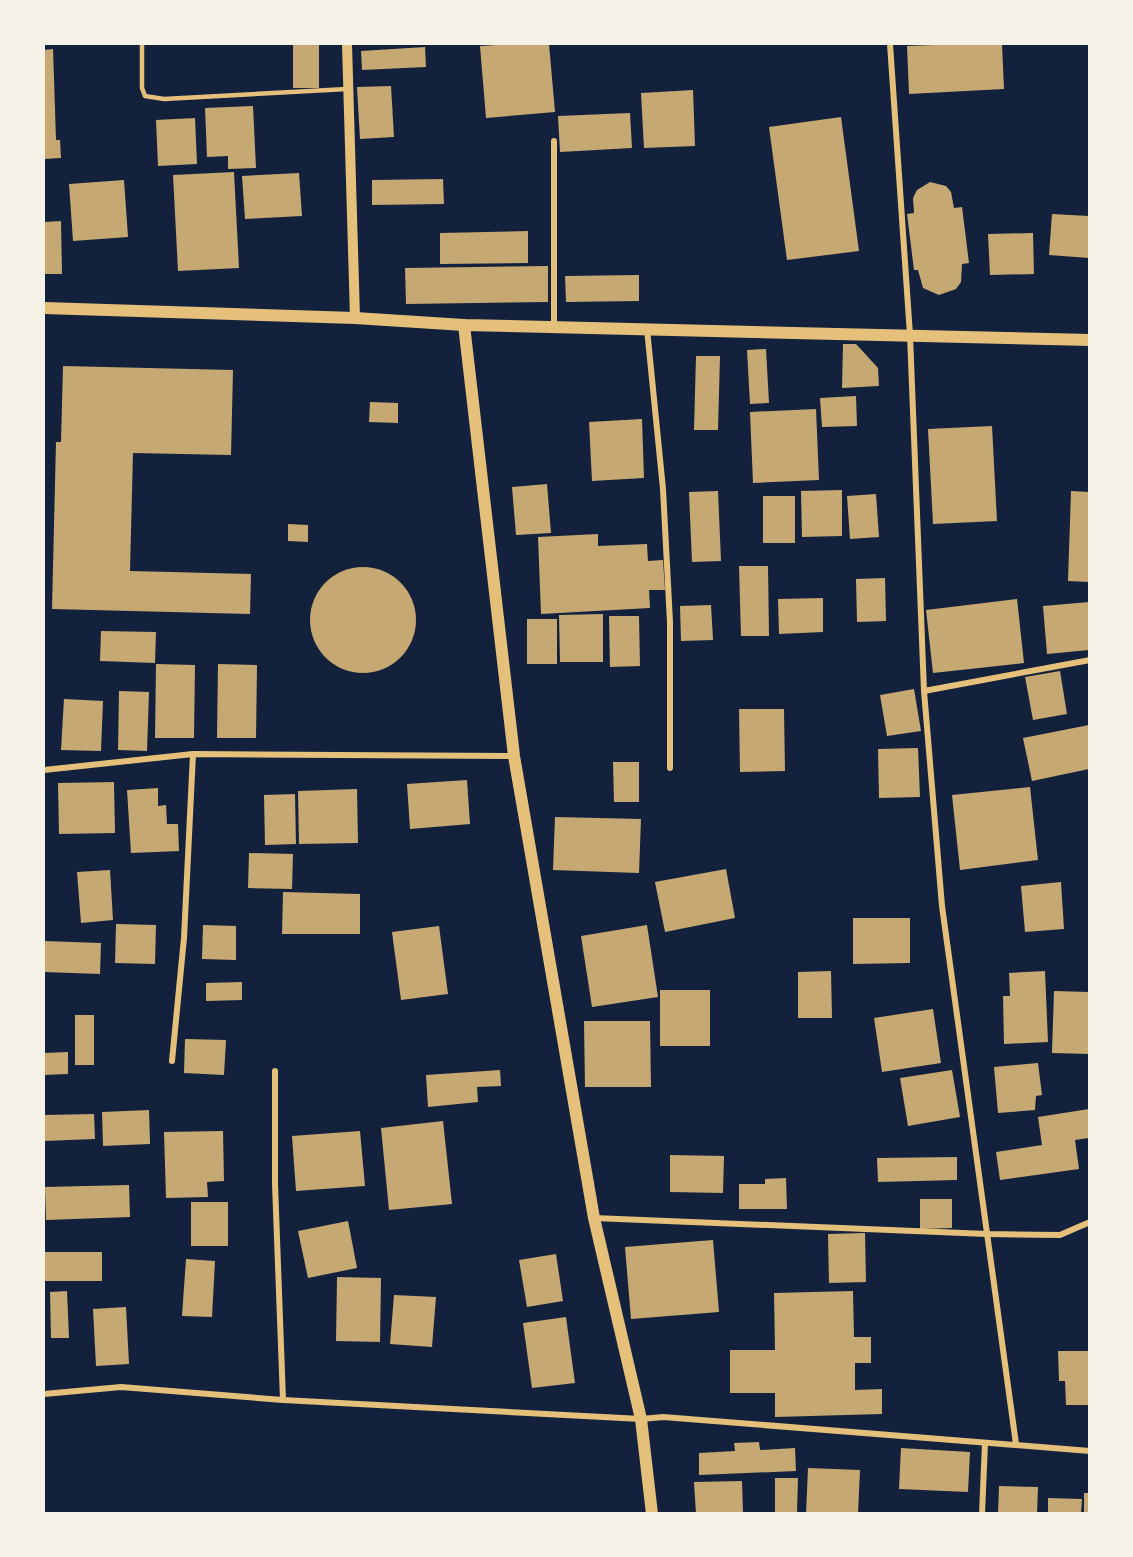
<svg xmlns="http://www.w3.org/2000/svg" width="1133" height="1557" font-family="Inter,sans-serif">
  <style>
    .building { fill: #c6a872 }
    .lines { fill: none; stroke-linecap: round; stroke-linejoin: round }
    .service { stroke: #e5c07b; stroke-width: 4.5 }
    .minor { stroke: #e5c07b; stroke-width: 6 }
    .tertiary { stroke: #e5c07b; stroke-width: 10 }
    .secondary { stroke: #e5c07b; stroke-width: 12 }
  </style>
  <rect width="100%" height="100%" fill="#14213d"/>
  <!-- building -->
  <g class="building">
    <rect x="293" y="44" width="26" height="44"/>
    <path d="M513 44H549L555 112 486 118 480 46Z"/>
    <path d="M961 44H1002L1004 89 909 94 907 46Z"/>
    <path d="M425 47 426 67 362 70 361 51Z"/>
    <path d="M53 49 56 140H60L61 158 44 159V50Z"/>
    <path d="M391 86 394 137 360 139 357 87Z"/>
    <path d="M693 90 695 146 644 148 641 93Z"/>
    <path d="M253 106 256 168 228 169V156L207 157 205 108Z"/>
    <path d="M630 113 632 148 560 152 558 116Z"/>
    <path d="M841 117 859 251 787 260 769 127Z"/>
    <path d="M195 118 197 164 158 166 156 120Z"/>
    <path d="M234 172 239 268 178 271 173 175Z"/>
    <path d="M299 173 302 216 245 219 242 176Z"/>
    <path d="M443 179 444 204 372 205V180Z"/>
    <path d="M124 180 128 237 73 241 69 184Z"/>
    <path d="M930 182 946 186 951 192 954 208 962 207 969 263 962 264 961 282 956 289 939 295 923 288 918 270H914L907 214 914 213 913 198 917 190Z"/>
    <path d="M1052 214 1089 216V258L1049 255Z"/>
    <path d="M61 221 62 274H44V222Z"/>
    <path d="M528 231V263L440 264V233Z"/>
    <path d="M1033 233 1034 274 990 275 988 234Z"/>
    <path d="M548 266V302L406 304 405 268Z"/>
    <path d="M639 275V301L566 302 565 276Z"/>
    <path d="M843 344H856L878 368 879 386 842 388Z"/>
    <path d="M766 349 769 403 750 404 747 350Z"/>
    <path d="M696 356H720L718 430H694Z"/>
    <path d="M63 366 233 370 231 455 133 453 130 571 251 574 250 614 52 609 56 442H61Z"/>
    <path d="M856 396 857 426 822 427 820 398Z"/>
    <path d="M370 402 398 403V423L369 422Z"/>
    <path d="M816 409 819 480 753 483 750 412Z"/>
    <path d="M642 419 644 478 592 481 589 422Z"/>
    <path d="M992 426 997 521 933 524 928 429Z"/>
    <path d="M547 484 551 533 516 535 512 487Z"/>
    <path d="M842 490V536L802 537 801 491Z"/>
    <path d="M718 491 721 561 692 562 689 492Z"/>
    <path d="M1071 491 1089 492V582L1068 581Z"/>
    <path d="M876 494 879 537 850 539 847 496Z"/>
    <rect x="763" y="496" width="32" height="47"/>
    <path d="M288 524 308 525V542L288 541Z"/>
    <path d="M598 534V546L647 544 648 561 663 560 665 590H649L650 608 541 614 538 537Z"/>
    <path d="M739 566H768L769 636H741Z"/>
    <circle cx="363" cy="620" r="53"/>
    <path d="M885 578 886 621 857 622 856 579Z"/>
    <path d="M823 598V632L779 634 778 599Z"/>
    <path d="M1017 599 1024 663 933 673 926 610Z"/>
    <path d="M1089 602V650L1047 654 1043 606Z"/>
    <path d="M711 605 713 640 681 641 680 606Z"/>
    <path d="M603 614V662H560L559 615Z"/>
    <path d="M609 616H639L640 666 610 667Z"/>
    <rect x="527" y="619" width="30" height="45"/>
    <path d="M101 631 156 632 155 663 100 661Z"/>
    <path d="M156 664 195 665 194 738H155Z"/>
    <path d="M218 664 257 665 256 738H217Z"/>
    <path d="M1060 671 1067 714 1033 720 1025 677Z"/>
    <path d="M914 689 921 731 887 736 880 695Z"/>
    <path d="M119 691 149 692 147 751 118 750Z"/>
    <path d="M64 699 103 701 101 751 61 750Z"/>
    <path d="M739 709H784L785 771 740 772Z"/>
    <path d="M1089 725V769L1032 781 1023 738Z"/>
    <path d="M918 748 920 797 879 798 878 749Z"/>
    <path d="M613 762H639V802H614Z"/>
    <path d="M467 780 470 824 410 829 407 784Z"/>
    <path d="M114 782 115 833 59 834 58 783Z"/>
    <path d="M1030 787 1038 860 960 870 952 795Z"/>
    <path d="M158 788V806L166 805 167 824H178L179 851 131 853 127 790Z"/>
    <path d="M357 789 358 843 299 844 298 791Z"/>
    <path d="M295 794 296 844 265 845 264 795Z"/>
    <path d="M555 817 641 819 639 873 553 870Z"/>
    <path d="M249 853 293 854 292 889 248 888Z"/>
    <path d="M726 869 735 918 665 932 655 882Z"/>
    <path d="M110 870 113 920 81 923 77 872Z"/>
    <path d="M1061 882 1064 929 1025 932 1021 886Z"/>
    <path d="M283 892 360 894V934H282Z"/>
    <path d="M853 918H910V963L853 964Z"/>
    <path d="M116 924 156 925 155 964 115 963Z"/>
    <path d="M203 925 236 926V960L202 959Z"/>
    <path d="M647 925 658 997 592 1007 581 936Z"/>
    <path d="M439 926 448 994 401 1000 392 932Z"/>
    <path d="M44 941 101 943 100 974 44 972Z"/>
    <path d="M831 971 832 1018H798V972Z"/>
    <path d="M1045 971 1048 1042 1004 1044 1003 996H1010L1009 973Z"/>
    <path d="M242 982V1000L206 1001V983Z"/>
    <rect x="660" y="990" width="50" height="56"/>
    <path d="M1054 991 1089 992V1054L1052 1053Z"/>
    <path d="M933 1009 941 1063 882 1072 874 1018Z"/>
    <rect x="75" y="1015" width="19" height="50"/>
    <path d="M584 1021H650L651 1087H585Z"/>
    <path d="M185 1039 226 1040 224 1075 184 1073Z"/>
    <path d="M68 1052V1074L44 1075V1053Z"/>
    <path d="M1038 1063 1042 1095 1036 1096 1035 1110 998 1113 994 1067Z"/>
    <path d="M500 1070 501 1086 477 1087 478 1102 428 1107 426 1075Z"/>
    <path d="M952 1070 960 1117 908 1126 900 1078Z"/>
    <path d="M1089 1109V1138L1075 1140 1079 1169 1000 1180 996 1152 1042 1145 1038 1117Z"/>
    <path d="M149 1110 150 1144 103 1146 102 1112Z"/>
    <path d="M94 1114 95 1139 44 1141V1115Z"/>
    <path d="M443 1121 452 1204 389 1210 381 1128Z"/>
    <path d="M223 1131 224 1181 207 1182 208 1197 166 1198 164 1132Z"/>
    <path d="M360 1131 365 1186 296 1191 292 1136Z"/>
    <path d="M670 1155 724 1156 723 1193 670 1192Z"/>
    <path d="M957 1157V1180L878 1182 877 1158Z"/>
    <path d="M786 1178 787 1209H739V1184H765V1179Z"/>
    <path d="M129 1185 130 1217 46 1220 45 1187Z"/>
    <path d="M920 1199H952V1228L920 1229Z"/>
    <rect x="191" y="1202" width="37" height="44"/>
    <path d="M348 1221 357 1268 308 1278 298 1231Z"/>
    <path d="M865 1233 866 1282 829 1283 828 1234Z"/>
    <path d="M713 1240 719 1312 631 1319 625 1247Z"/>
    <rect x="44" y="1252" width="58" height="29"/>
    <path d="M556 1254 563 1301 527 1307 519 1260Z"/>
    <path d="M186 1259 215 1261 212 1317 182 1316Z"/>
    <path d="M337 1277 381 1278 380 1342 336 1341Z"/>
    <path d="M67 1291 69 1338H51L50 1292Z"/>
    <path d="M853 1291 854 1337H871V1363H855V1390L882 1389V1414L775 1417V1393H730V1350H775L774 1293Z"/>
    <path d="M394 1295 436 1297 432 1347 390 1344Z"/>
    <path d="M126 1307 129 1364 96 1366 93 1309Z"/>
    <path d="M566 1317 575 1383 532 1388 523 1323Z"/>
    <path d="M1058 1351H1089V1405H1066L1065 1381H1059Z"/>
    <path d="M759 1442 760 1450 795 1448 796 1471 699 1475V1453L735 1451 734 1443Z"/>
    <path d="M901 1448 970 1452 968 1492 899 1489Z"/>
    <path d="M808 1468 860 1470 858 1514H806Z"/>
    <path d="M775 1478H798L797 1514H775Z"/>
    <path d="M742 1481 743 1514H696L694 1482Z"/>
    <path d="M999 1486 1038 1487 1037 1514H998Z"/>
    <rect x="1084" y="1493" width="5" height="21"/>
    <path d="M1048 1498 1082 1499 1081 1514H1048Z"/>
  </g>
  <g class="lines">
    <!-- service -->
    <path class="service" d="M142 44V88L145 96 164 99 347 89"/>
    <!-- minor -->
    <g class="minor">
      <path d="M890 44 910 335 924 691 942 906 1016 1444"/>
      <path d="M554 141V327"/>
      <path d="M647 329 663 489 670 622V768"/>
      <path d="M924 691 1090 660"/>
      <path d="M44 770 193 754 514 756"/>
      <path d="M172 1061 184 938 193 754"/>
      <path d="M275 1071V1184L283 1400"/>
      <path d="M594 1218 987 1234 1060 1235 1090 1222"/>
      <path d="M44 1394 121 1387 283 1400 641 1419 663 1417 1090 1451"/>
      <path d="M982 1514 985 1443"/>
    </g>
    <!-- tertiary -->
    <path class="tertiary" d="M347 44 355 318"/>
    <!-- secondary -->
    <g class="secondary">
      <path d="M44 308 355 318 464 325 1090 340"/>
      <path d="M464 325 514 756 594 1218 641 1419 652 1514"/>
    </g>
  </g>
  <!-- border -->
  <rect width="1133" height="1557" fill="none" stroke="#f6f1e7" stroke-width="90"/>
</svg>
